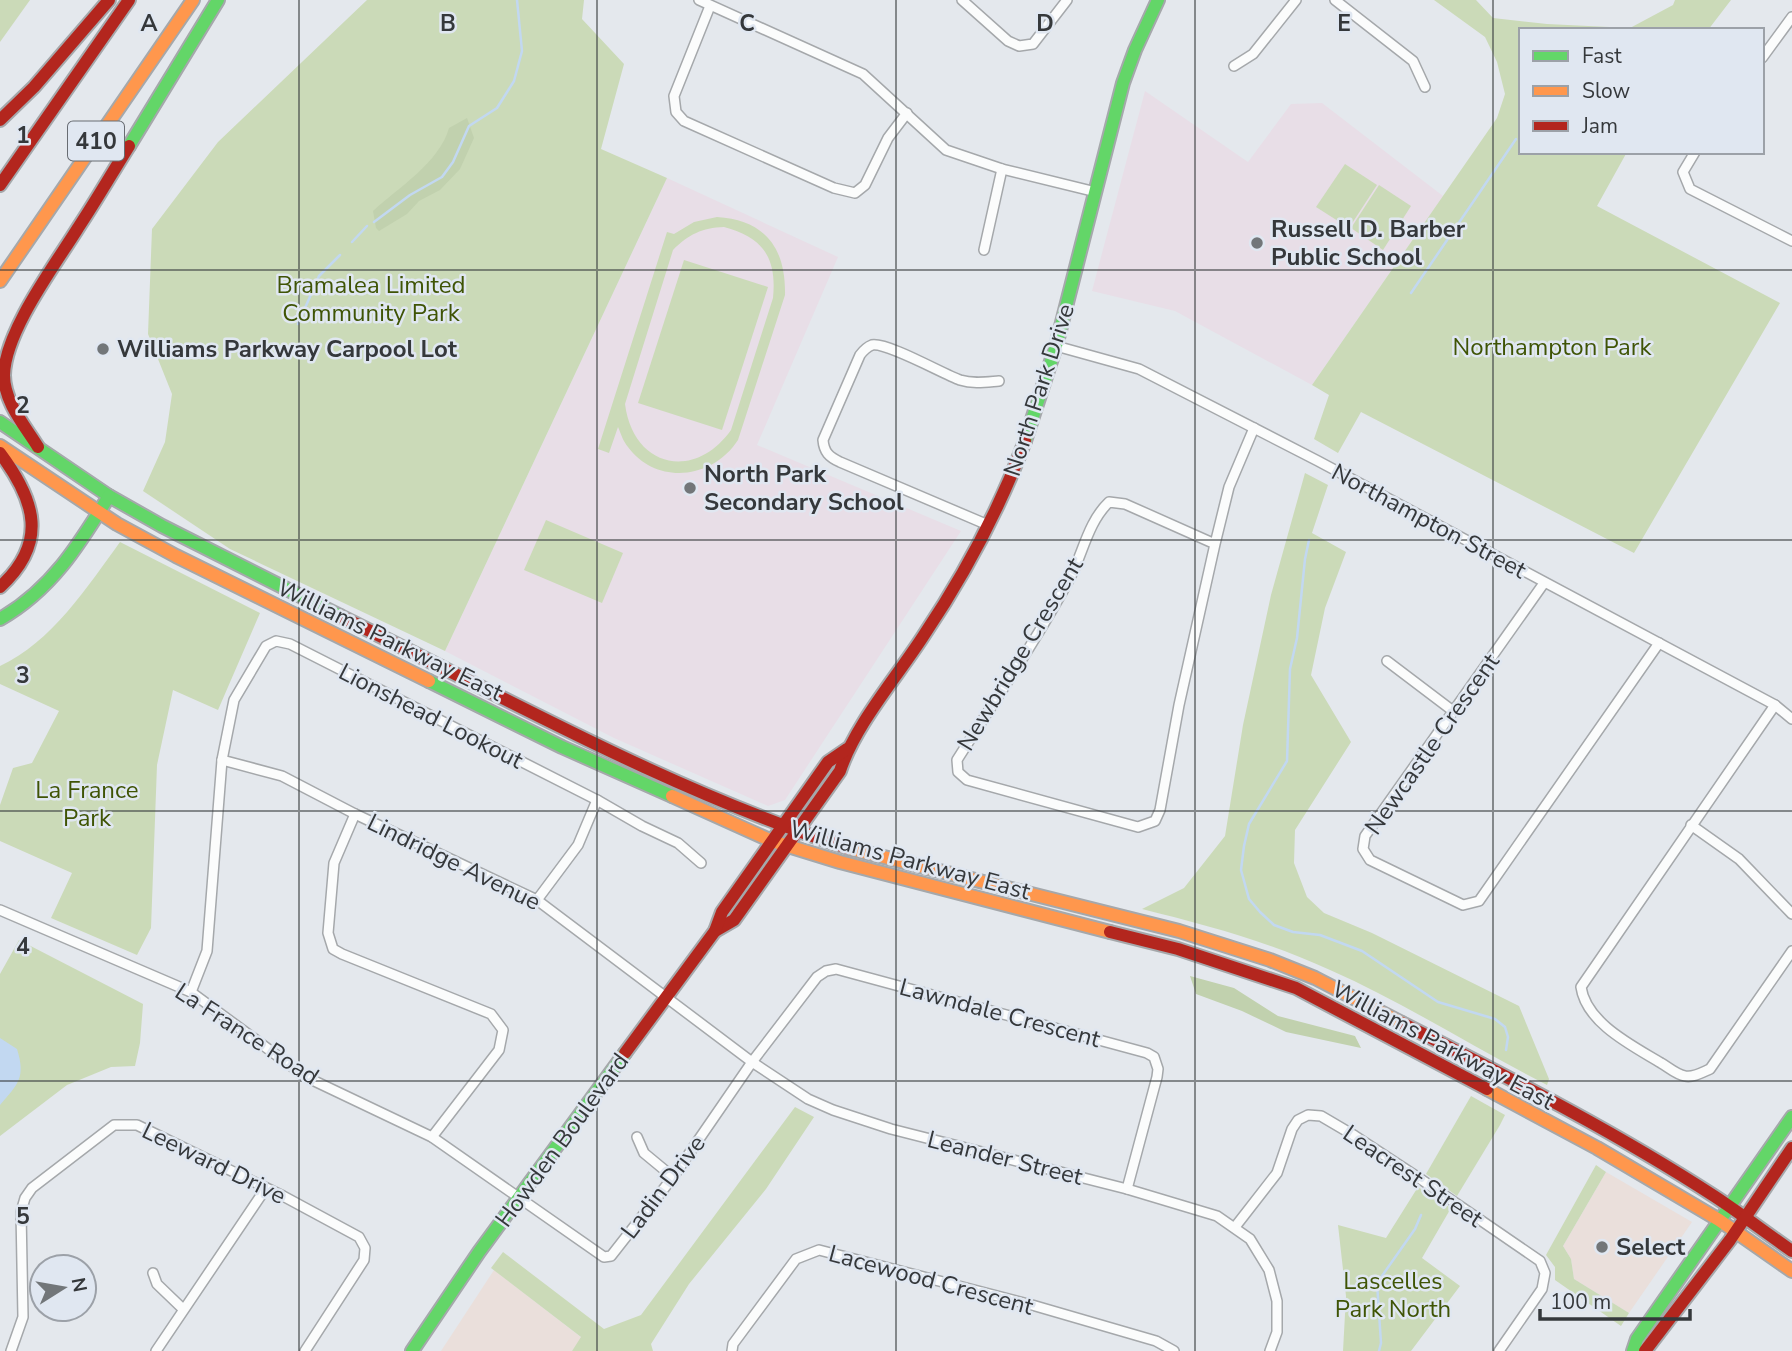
<svg xmlns="http://www.w3.org/2000/svg" width="1792" height="1351" font-family="'Nunito Sans',sans-serif">
  <style>
    .commercial { fill: #eadfdb }
    .education { fill: #e8dee7 }
    .green { fill: #cbdab8; fill-rule: evenodd }
    .forest { fill: #c1d1ae }
    .water { fill: #c2d8f1 }
    .lines { fill: none; stroke-linecap: round; stroke-linejoin: round }
    .stream { stroke: #c2d8f1; stroke-width: 2.5 }
    .street-casing { stroke: #a5a8ab; stroke-width: 12 }
    .fast-casing { stroke: #a5a8ab; stroke-width: 16 }
    .slow-casing { stroke: #a5a8ab; stroke-width: 16 }
    .jam-casing { stroke: #a5a8ab; stroke-width: 16 }
    .street { stroke: #fbfcfc; stroke-width: 9 }
    .fast { stroke: #63d668; stroke-width: 12 }
    .slow { stroke: #ff974d; stroke-width: 12 }
    .jam { stroke: #b3261e; stroke-width: 12 }
    .grid { fill: none; stroke: #35383b; stroke-width: 2; stroke-opacity: 0.55 }
    .poi-dot { fill: #727679; stroke: #e0e7f1; stroke-width: 2.5 }
    .labels { text-anchor: middle; stroke-width: 5; stroke-linejoin: round; paint-order: stroke }
    .shield { fill: #e0e7f1; stroke: #686c72; stroke-width: 2 }
    .shield-label { font-size: 23px; font-weight: bold; fill: #35383b }
    .poi-label { font-size: 24px; font-weight: bold; fill: #35383b; stroke: #e0e7f1; text-anchor: start }
    .park-label { font-size: 24px; fill: #3f5405; stroke: #e0e7f1 }
    .street-label { font-size: 24px; fill: #35383b; stroke: #e0e7f1 }
    .grid-label { font-size: 23px; text-anchor: middle; font-weight: bold; fill: #35383b; stroke: #e0e7f1; stroke-width: 5; stroke-linejoin: round; paint-order: stroke }
  </style>
  <rect width="100%" height="100%" fill="#e4e8ed"/>
  <!-- commercial -->
  <g class="commercial">
    <path d="M1606 1172 1692 1222 1629 1313 1574 1279 1571 1259 1563 1246Z"/>
    <path d="M494 1270 582 1338 572 1351H441Z"/>
  </g>
  <!-- education -->
  <g class="education">
    <path d="M1145 91 1248 162 1291 104 1322 103 1443 196 1312 385 1175 311 1092 291Z"/>
    <path d="M667 178 838 257 757 445 961 531 785 800 768 806 614 738 445 651Z"/>
  </g>
  <!-- green -->
  <g class="green">
    <path d="M0 0H30L0 42Z"/>
    <path d="M367 0H584L582 19 624 64 601 149 667 178 445 651 230 549 143 491 165 442 172 394 148 334 152 229 218 142Z"/>
    <path d="M1434 0H1476L1493 18 1547 24 1630 28 1673 5 1675 0H1731L1708 30H1521V152H1627L1597 206 1780 303 1634 553 1361 412 1338 453 1314 439 1329 395 1312 385 1497 118 1505 94 1497 62 1485 37Z"/>
    <path d="M1345 164 1377 185 1349 228 1316 207Z"/>
    <path d="M1379 185 1411 206 1383 250 1351 228Z"/>
    <path d="M717 217C765 220 786 248 785 295L738 440C713 479 657 486 628 447 623 441 621 434 618 427L609 453 598 449 667 232 674 234 694 222ZM724 227C763 237 777 258 773 298L731 430C694 482 633 467 625 404L673 250C689 234 702 228 724 227Z"/>
    <path d="M684 260 768 287 722 430 638 403Z"/>
    <path d="M1305 473 1328 485 1312 533 1346 552 1325 608 1311 675 1351 742 1295 830 1294 863 1307 897 1324 913 1372 933 1519 1006 1549 1079 1547 1085C1474 1048 1405 1003 1330 970 1270 942 1206 925 1142 909L1184 888 1225 836 1243 725 1271 595Z"/>
    <path d="M546 520 623 553 602 603 524 570Z"/>
    <path d="M120 542 260 613 218 710 173 690 157 765 151 928 137 955 51 918 72 873 0 841V805L13 768 32 763 59 711 0 684V666C51 643 88 586 120 542Z"/>
    <path d="M19 940 143 1004 140 1043 135 1066 111 1067 67 1085 0 1136V974Z"/>
    <path d="M1471 1096 1505 1115 1500 1125 1457 1196 1426 1174Z"/>
    <path d="M795 1107 814 1117 766 1189 689 1284 651 1344 653 1351H572L581 1337 491 1268 503 1252 604 1329 641 1315Z"/>
    <path d="M1596 1165 1606 1172 1563 1246 1571 1259 1574 1279 1629 1313 1621 1326 1555 1280V1267L1546 1255Z"/>
    <path d="M1418 1187 1451 1208 1422 1258 1460 1286 1411 1351H1343L1346 1296 1338 1225 1386 1238Z"/>
  </g>
  <!-- forest -->
  <g class="forest">
    <path d="M467 118 474 138 460 169 440 190 419 201 407 214 379 231 376 228 373 211C399 187 439 163 449 128Z"/>
    <path d="M1190 976 1234 988 1278 1016 1355 1036 1361 1048 1286 1032 1242 1011 1196 994Z"/>
  </g>
  <!-- water -->
  <path class="water" d="M0 1038 17 1049C26 1078 18 1084 0 1105Z"/>
  <g class="lines">
    <!-- stream -->
    <g class="stream">
      <path d="M374 222 410 195 442 177 453 162 469 126 497 108 514 81 522 51 517 0"/>
      <path d="M352 242 367 226"/>
      <path d="M1411 293 1516 139"/>
      <path d="M298 324 319 276 340 255"/>
      <path d="M1309 540 1305 559 1297 638 1290 669 1287 761 1249 824 1244 846 1241 870 1249 899 1260 912 1274 925 1293 932 1320 935 1362 951 1438 1002 1495 1019 1505 1027 1508 1037 1506 1050"/>
      <path d="M1379 1351 1381 1343 1377 1283 1415 1229 1421 1215"/>
    </g>
    <defs>
      <g id="street">
        <path d="M699 0 863 74 946 150 1002 169 1096 192"/>
        <path d="M962 0 1008 41 1019 46 1033 44 1067 0"/>
        <path d="M1335 0 1413 61 1425 87"/>
        <path d="M710 6 674 96 676 112 684 121 834 188 855 193 865 185 888 138 907 113"/>
        <path d="M1762 58 1792 17"/>
        <path d="M1234 66 1253 54 1296 0"/>
        <path d="M1695 152 1683 172 1690 189 1792 241"/>
        <path d="M984 250 1002 169"/>
        <path d="M1056 346 1139 369 1318 461 1775 705 1792 719"/>
        <path d="M988 525 840 462C829 457 824 452 823 440L860 355C863 351 867 347 872 345 887 342 943 374 960 380 973 384 986 382 999 381"/>
        <path d="M1215 544 1125 504 1109 502C1088 522 1083 553 1070 578 1036 641 995 700 957 760L958 772 967 780 1138 827 1155 821 1160 810 1179 705 1215 544 1229 487 1254 428"/>
        <path d="M1544 583 1365 836 1363 849 1370 860 1463 905 1479 901 1659 643"/>
        <path d="M1387 661 1453 711"/>
        <path d="M1775 705 1581 987C1586 1023 1633 1046 1661 1063 1668 1067 1677 1075 1685 1076 1693 1078 1703 1072 1710 1069L1792 951"/>
        <path d="M222 760 282 776 355 814 537 900 752 1062 808 1099 833 1110 891 1129 1127 1189 1217 1216 1250 1239 1269 1270 1277 1301V1332L1270 1351"/>
        <path d="M355 814 334 863 328 933 333 949 342 954 491 1014 503 1030 499 1050 432 1137"/>
        <path d="M1691 825 1739 859 1792 914"/>
        <path d="M537 900 578 845 597 800"/>
        <path d="M0 910 191 992 306 1077 432 1137 604 1257 611 1256 673 1177 752 1062 817 977 826 971 836 969 1147 1053 1154 1057 1158 1069 1157 1077 1127 1189"/>
        <path d="M191 992 207 951 222 760 234 700 266 646 276 641 290 644 597 800 642 826 678 843 701 863"/>
        <path d="M637 1137 644 1153 673 1177"/>
        <path d="M1235 1227 1277 1173 1292 1129 1298 1120 1308 1115 1321 1116 1355 1136 1422 1180 1540 1261 1545 1273 1542 1289 1499 1351"/>
        <path d="M153 1273 157 1284 183 1309"/>
        <path d="M11 1351 23 1317 21 1212 25 1198 32 1188 114 1125H137L283 1196 359 1237 365 1248 364 1260 305 1351"/>
        <path d="M156 1351 266 1188"/>
        <path d="M732 1351 733 1344 796 1259 819 1250 1032 1305 1156 1341 1174 1351"/>
      </g>
      <g id="fast">
        <path d="M129 146 218 0"/>
        <path d="M0 422 109 496 162 526 340 616"/>
        <path d="M1025 441 1056 346 1123 83 1135 50 1158 0"/>
        <path d="M0 619C51 590 79 545 109 496"/>
        <path d="M429 681 562 747 672 796"/>
        <path d="M412 1351 479 1252 625 1053"/>
        <path d="M1633 1351 1637 1339 1792 1117"/>
      </g>
      <g id="slow">
        <path d="M0 281 193 0"/>
        <path d="M0 446 117 524 176 556 429 681"/>
        <path d="M672 796 772 841 840 862 1110 932"/>
        <path d="M848 848 1179 931 1270 960 1315 978 1402 1023"/>
        <path d="M1487 1089 1597 1148 1719 1220 1792 1271"/>
      </g>
      <g id="jam">
        <path d="M0 120 34 87 109 0"/>
        <path d="M0 185 129 0"/>
        <path d="M38 447C25 426 4 402 4 375 5 331 55 265 78 228 96 201 112 173 129 146"/>
        <path d="M0 453C36 501 48 543 0 587"/>
        <path d="M340 616C506 698 671 791 848 848"/>
        <path d="M715 931 734 920 840 771C855 725 897 677 924 635 965 574 999 510 1025 441"/>
        <path d="M1110 932 1178 949 1296 988 1487 1089"/>
        <path d="M1402 1023C1507 1077 1614 1131 1714 1196 1740 1213 1766 1233 1792 1251"/>
        <path d="M625 1053 715 931 722 912 828 762 847 749"/>
        <path d="M1645 1351 1730 1240 1792 1148"/>
      </g>
    </defs>
    <!-- street casing -->
    <use href="#street" class="street-casing"/>
    <!-- fast casing -->
    <use href="#fast" class="fast-casing"/>
    <!-- slow casing -->
    <use href="#slow" class="slow-casing"/>
    <!-- jam casing -->
    <use href="#jam" class="jam-casing"/>
    <!-- street -->
    <use href="#street" class="street"/>
    <!-- fast -->
    <use href="#fast" class="fast"/>
    <!-- slow -->
    <use href="#slow" class="slow"/>
    <!-- jam -->
    <use href="#jam" class="jam"/>
  </g>
  <!-- grid -->
  <path class="grid" d="M299 0V1351M597 0V1351M896 0V1351M1195 0V1351M1493 0V1351M0 270H1792M0 540H1792M0 811H1792M0 1081H1792"/>
  <!-- markers -->
  <g class="poi-dot">
    <circle cx="1257" cy="243" r="7"/>
    <circle cx="103" cy="349" r="7"/>
    <circle cx="690" cy="488" r="7"/>
    <circle cx="1602" cy="1247" r="7"/>
  </g>
  <g class="labels">
    <!-- shield labels -->
    <rect class="shield" x="68" y="121.5" width="56" height="39" rx="5"/>
    <g class="shield-label">
      <text x="96" y="149">410</text>
    </g>
    <!-- poi labels -->
    <g class="poi-label">
      <text x="1271" y="237">Russell D. Barber<tspan x="1271" dy="28">Public School</tspan></text>
      <text x="117" y="357">Williams Parkway Carpool Lot</text>
      <text x="704" y="482">North Park<tspan x="704" dy="28">Secondary School</tspan></text>
      <text x="1616" y="1255">Select</text>
    </g>
    <!-- park labels -->
    <g class="park-label">
      <text x="371" y="293">Bramalea Limited<tspan x="371" dy="28">Community Park</tspan></text>
      <text x="1552" y="355">Northampton Park</text>
      <text x="87" y="798">La France<tspan x="87" dy="28">Park</tspan></text>
      <text x="1393" y="1289">Lascelles<tspan x="1393" dy="28">Park North</tspan></text>
    </g>
    <!-- street labels -->
    <g class="street-label">
      <text transform="translate(1039 390) rotate(-72)" y="8">North Park Drive</text>
      <text transform="translate(1429 521) rotate(28)" y="8">Northampton Street</text>
      <text transform="translate(390 640) rotate(26)" y="8">Williams Parkway East</text>
      <text transform="translate(1020 654) rotate(-59)" y="8">Newbridge Crescent</text>
      <text transform="translate(431 716) rotate(27)" y="8">Lionshead Lookout</text>
      <text transform="translate(1432 744) rotate(-55)" y="8">Newcastle Crescent</text>
      <text transform="translate(910 860) rotate(15)" y="8">Williams Parkway East</text>
      <text transform="translate(454 862) rotate(26)" y="8">Lindridge Avenue</text>
      <text transform="translate(1000 1013) rotate(15)" y="8">Lawndale Crescent</text>
      <text transform="translate(247 1034) rotate(33)" y="8">La France Road</text>
      <text transform="translate(1443 1045) rotate(28)" y="8">Williams Parkway East</text>
      <text transform="translate(562 1140) rotate(-54)" y="8">Howden Boulevard</text>
      <text transform="translate(1005 1158) rotate(14)" y="8">Leander Street</text>
      <text transform="translate(214 1163) rotate(26)" y="8">Leeward Drive</text>
      <text transform="translate(1413 1176) rotate(34)" y="8">Leacrest Street</text>
      <text transform="translate(663 1187) rotate(-53)" y="8">Ladin Drive</text>
      <text transform="translate(931 1280) rotate(15)" y="8">Lacewood Crescent</text>
    </g>
  </g>
  <g class="grid-label">
    <text x="149" y="31">A</text>
    <text x="448" y="31">B</text>
    <text x="747" y="31">C</text>
    <text x="1045" y="31">D</text>
    <text x="1344" y="31">E</text>
    <text x="23" y="143">1</text>
    <text x="23" y="413">2</text>
    <text x="23" y="683">3</text>
    <text x="23" y="954">4</text>
    <text x="23" y="1224">5</text>
  </g>
  <!-- legend -->
  <rect x="1519" y="28" width="245" height="126" fill="#e0e7f1" stroke="#9ca1a8" stroke-width="2"/>
  <rect x="1533" y="51" width="35" height="10" fill="#63d668" stroke="#9ca1a8" stroke-width="2"/>
  <text x="1582" y="63" font-size="21" fill="#35383b">Fast</text>
  <rect x="1533" y="86" width="35" height="10" fill="#ff974d" stroke="#9ca1a8" stroke-width="2"/>
  <text x="1582" y="98" font-size="21" fill="#35383b">Slow</text>
  <rect x="1533" y="121" width="35" height="10" fill="#b3261e" stroke="#9ca1a8" stroke-width="2"/>
  <text x="1582" y="133" font-size="21" fill="#35383b">Jam</text>
  <!-- north arrow -->
  <g transform="translate(63 1288) rotate(79)"><circle r="33" fill="#e0e7f1" stroke="#9ca1a8" stroke-width="2"/>
  <path d="M0-5L12 26L0 18L-12 26Z" fill="#727679"/>
  <text y="-10" font-size="19" font-weight="bold" text-anchor="middle" fill="#35383b">N</text>
  </g>
  <!-- scale -->
  <path d="M1540 1309v10h150v-10" fill="none" stroke="#35383b" stroke-width="3.5"/>
  <text x="1550" y="1309" font-size="21" fill="#35383b" stroke="#e0e7f1" stroke-width="5" paint-order="stroke">100 m</text>
</svg>
